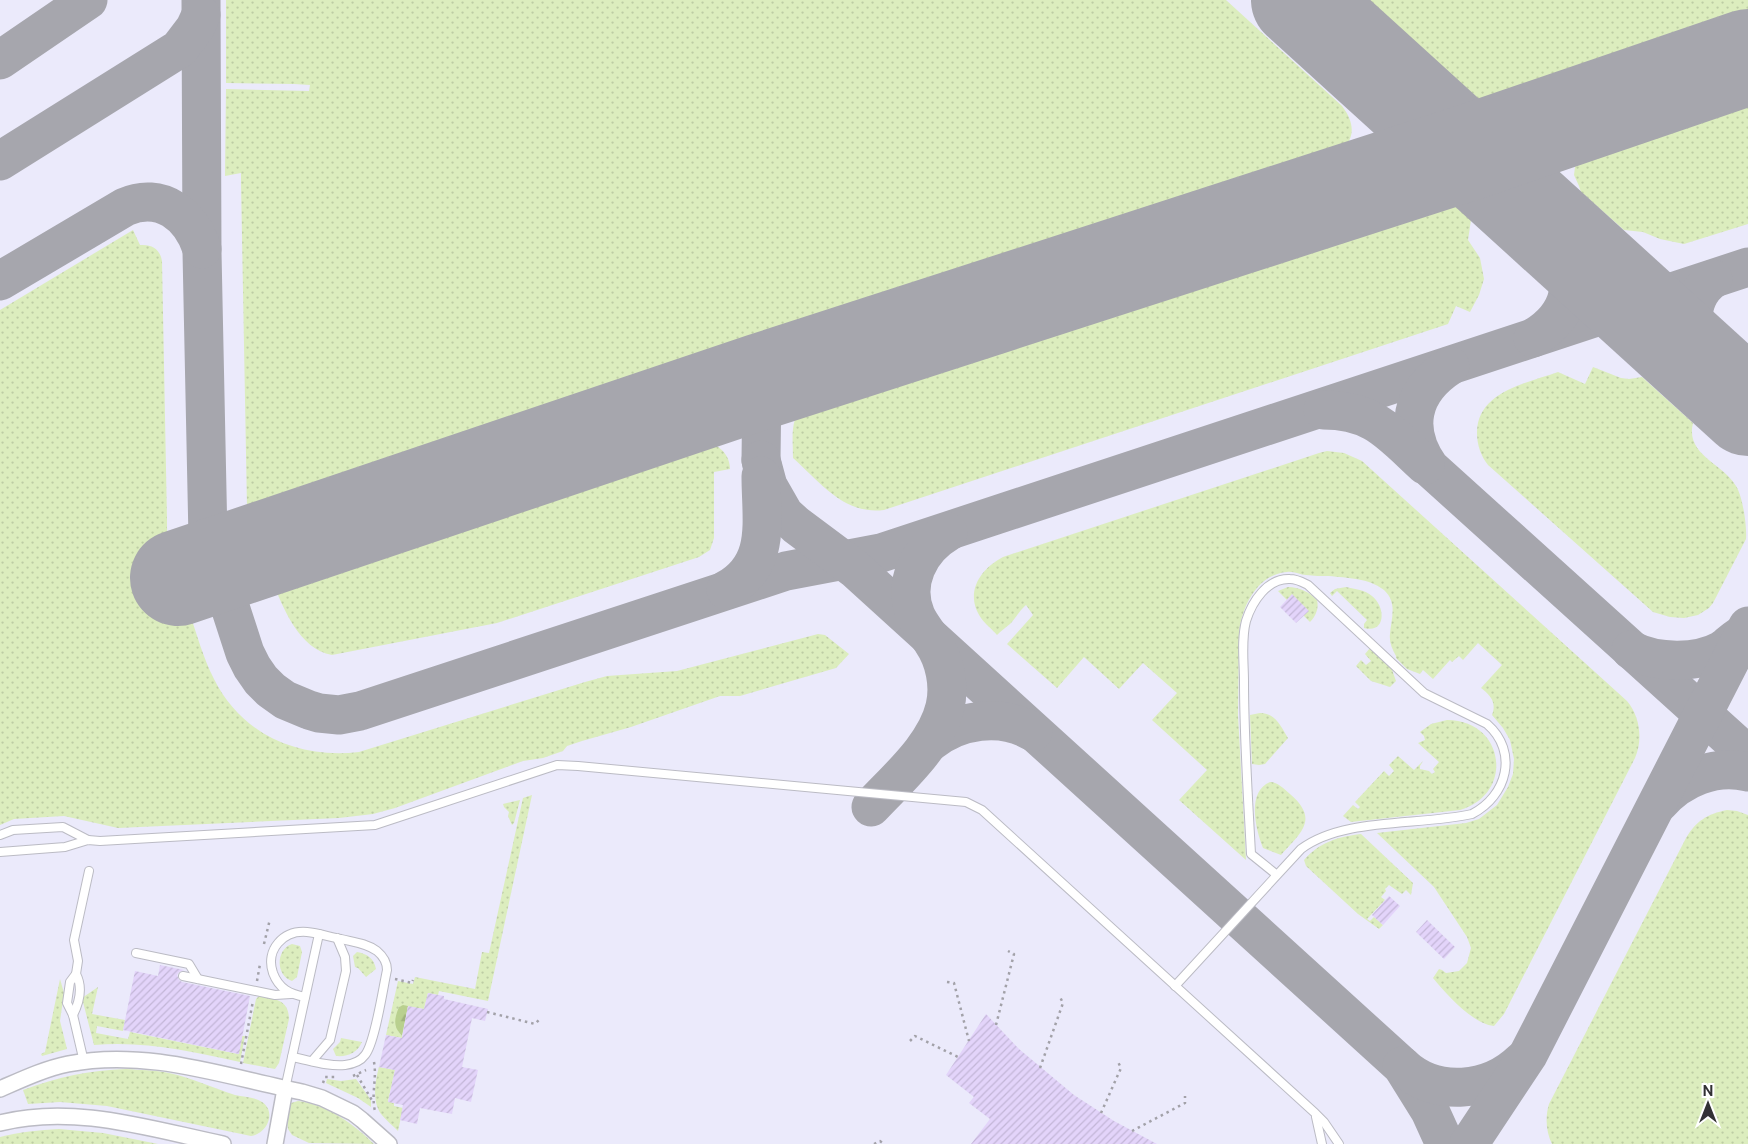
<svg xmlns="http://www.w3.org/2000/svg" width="1748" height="1144" font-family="'Public Sans',sans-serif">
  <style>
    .built { fill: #ebeafb }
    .grass { fill: url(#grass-dots) }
    .forest { fill: url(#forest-firs) }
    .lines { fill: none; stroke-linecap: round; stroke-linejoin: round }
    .taxiway { stroke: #a6a6ad; stroke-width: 39 }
    .runway { stroke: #a6a6ad; stroke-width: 96 }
    .building { fill: url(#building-hatch) }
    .service-casing { stroke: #bbbbc4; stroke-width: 10 }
    .minor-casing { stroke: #bbbbc4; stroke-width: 18 }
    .path { stroke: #a2a1a8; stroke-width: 2.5; stroke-dasharray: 2.5 4; stroke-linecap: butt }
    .service { stroke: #fff; stroke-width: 8 }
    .minor { stroke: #fff; stroke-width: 15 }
  </style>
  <defs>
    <pattern id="grass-dots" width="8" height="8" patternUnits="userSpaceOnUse" patternTransform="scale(1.25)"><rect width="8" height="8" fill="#dcedbe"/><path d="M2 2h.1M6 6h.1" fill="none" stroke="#bdcca4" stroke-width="1.8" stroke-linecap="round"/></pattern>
    <pattern id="forest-firs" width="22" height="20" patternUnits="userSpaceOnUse" patternTransform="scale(1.25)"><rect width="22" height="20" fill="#b9d08f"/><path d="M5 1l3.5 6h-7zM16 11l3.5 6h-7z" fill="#a0b37c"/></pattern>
    <pattern id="building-hatch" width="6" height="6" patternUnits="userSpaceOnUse" patternTransform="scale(1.25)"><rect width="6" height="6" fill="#e3d4fa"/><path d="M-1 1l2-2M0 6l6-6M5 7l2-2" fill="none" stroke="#c3b6d7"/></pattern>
  </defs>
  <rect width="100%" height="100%" fill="#f6f5ff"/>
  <!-- built -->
  <rect class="built" x="0" y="0" width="1748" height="1144"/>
  <!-- grass -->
  <g class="grass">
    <path d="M226 0H1226L1342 106C1358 127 1354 144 1332 159L276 510 261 512 247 508 241 182V173L225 176 226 89 309 91 310 85 294 84 226 83Z"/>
    <path d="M1369 0H1748V21L1488 108Z"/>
    <path d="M1748 90V224L1684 244 1660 239 1643 232 1624 230 1581 192 1579 186 1574 175 1575 167 1579 154 1586 145Z"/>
    <path d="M1433 197C1449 198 1459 210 1471 220L1468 240 1480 258 1484 279 1479 295 1470 312 1456 306 1448 324 884 510C844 515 821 483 793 458 793 439 789 416 806 403L1422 198Z"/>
    <path d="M133 230 140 245C152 244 160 249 162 261L167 520C167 530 167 541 169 550 174 571 183 591 189 612 197 634 203 658 214 679 242 735 298 759 359 752L585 682 607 676 677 671 818 634 825 635 849 654 836 668 740 696H720L631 727 582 741 567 746 563 751 543 758 523 761 395 808 373 814 339 818 118 828 64 816 14 819 0 825V310Z"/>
    <path d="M1593 367 1621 378 1629 379 1642 377 1693 423C1685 455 1723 463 1736 486 1743 497 1747 527 1746 539L1713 603 1709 608 1698 615 1684 618 1670 617 1653 612 1488 465C1481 456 1477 445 1477 433 1477 391 1528 383 1558 372L1585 384Z"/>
    <path d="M694 440C711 439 730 450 730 469L714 472V538L710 550 699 557 497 623 332 655C299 649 283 608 272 580Z"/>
    <path d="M1327 451 1344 453 1362 461 1627 701C1640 716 1643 740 1635 758L1504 1014 1494 1026C1473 1024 1446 994 1433 978L1439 969 1442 970 1446 973 1459 971 1467 963 1471 948 1467 937 1434 887 1377 833 1466 823 1479 819 1497 805 1508 787 1513 774 1514 759 1510 740 1503 728 1492 715C1497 702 1490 695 1481 688L1502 665 1478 643 1463 660 1459 656 1452 662 1450 660 1433 679 1423 670 1420 674 1407 669 1396 658V656C1392 649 1389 642 1390 634 1391 619 1398 603 1384 590 1369 578 1347 578 1329 576 1321 576 1314 576 1306 575 1300 575 1294 571 1287 572 1257 574 1241 608 1239 634L1238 715 1246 860 1179 800 1207 770 1152 720 1177 693 1143 663 1119 689 1084 657 1057 688 1007 644 1033 615 1026 605C1020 610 1014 620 1010 624 1006 627 1001 631 997 635 992 629 985 624 981 618 964 593 980 569 1003 557L1319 453Z"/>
    <path d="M1288 587C1299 587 1309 592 1317 600 1319 608 1316 616 1310 622L1304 616 1292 595 1287 600 1278 591Z"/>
    <path d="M1346 587C1355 589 1365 590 1372 596 1386 607 1386 634 1364 628V624L1367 620 1337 591 1332 596 1330 593 1335 589Z"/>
    <path d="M1370 648 1391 667 1396 681 1390 687 1371 681 1356 666 1361 660 1366 665 1371 661 1365 654Z"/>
    <path d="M1260 713C1276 713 1281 727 1288 738L1265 764 1259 765 1252 764 1250 715Z"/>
    <path d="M1447 720C1505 720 1515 794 1460 810L1351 822 1343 816 1353 805 1358 809 1360 807 1355 802 1384 771 1389 776 1394 771 1389 765 1398 756 1414 770 1423 761 1420 766V769L1429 771 1432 774 1435 772 1433 769 1439 762 1418 743 1425 740 1424 736 1420 732 1431 724Z"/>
    <path d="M1270 782C1278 782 1284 789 1290 794 1319 819 1302 832 1281 855L1263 848C1256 830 1246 792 1270 782Z"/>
    <path d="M532 795 488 1001 439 991 438 995 428 993 424 1009 400 1006 398 1031 402 1036V1038L386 1035 398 981 413 984 415 977 475 989 482 952 489 953 523 798Z"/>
    <path d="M520 800 514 823 512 825 508 816 509 812 504 807 503 804Z"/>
    <path d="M1727 810 1737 811 1748 815V1144H1552C1546 1132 1545 1117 1549 1104L1686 838C1696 821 1707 814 1727 810Z"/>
    <path d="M1361 834 1413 883 1411 895 1406 890 1402 894 1389 885 1385 889 1386 891 1381 897 1385 900 1367 919 1370 921 1374 917 1383 925 1379 929 1358 914 1306 866 1304 860C1320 842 1337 837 1361 834Z"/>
    <path d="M292 944 300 946 302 952 297 977 292 981C276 976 275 950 292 944Z"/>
    <path d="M357 952C367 954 374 958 376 969L366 977 358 968 355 967 353 956Z"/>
    <path d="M60 979 64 993 60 1021 67 1049 42 1056 41 1054 45 1052Z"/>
    <path d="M98 987 92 1014 125 1020 123 1031 97 1026 96 1033 128 1039 130 1032 238 1054 242 1036H245L240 1062C189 1051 146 1041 94 1045L82 998Z"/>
    <path d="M259 996C274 999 289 999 289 1019L279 1063 275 1069 243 1063 256 999Z"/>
    <path d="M341 1038 362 1042C357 1053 348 1057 336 1056L333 1049 340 1042Z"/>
    <path d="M379 1067 395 1070 388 1101 394 1103V1106L403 1108 398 1131C393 1126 386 1120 381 1114 372 1101 375 1081 379 1067Z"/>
    <path d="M126 1069C140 1070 155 1070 169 1073 192 1078 213 1088 235 1095 244 1097 255 1097 262 1102 277 1112 267 1134 251 1136L107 1106 60 1102 28 1104 23 1090C57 1077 90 1070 126 1069Z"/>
    <path d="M327 1079 341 1081 356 1079 371 1100V1107L358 1098 326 1083Z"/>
    <path d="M298 1101C326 1104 355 1125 374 1144L309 1143 292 1135 288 1129 287 1121 291 1103Z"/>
    <path d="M59 1129 103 1133 158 1144H0V1137C20 1132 39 1130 59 1129Z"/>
  </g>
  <!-- forest -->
  <path class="forest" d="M403 1005 408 1006 402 1036C393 1027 394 1019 399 1007Z"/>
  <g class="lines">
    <!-- taxiway -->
    <g class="taxiway">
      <path d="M201 0 202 252 208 539 245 653 252 667 261 680 271 690 285 700 309 710 319 713 339 715 360 711 786 571 881 553 1748 267"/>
      <path d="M0 60 88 0"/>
      <path d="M0 161 179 49 195 28 201 15"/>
      <path d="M1483 167 1489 177C1501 188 1514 199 1526 211 1551 233 1577 257 1568 294 1564 314 1550 328 1533 338"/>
      <path d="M1556 229 1621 288 1643 295 1666 294"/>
      <path d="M1713 279C1683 300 1689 350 1714 373"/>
      <path d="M0 281 125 207C161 191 191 215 202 249"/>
      <path d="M1605 315H1618L1630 316 1653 325 1748 412"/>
      <path d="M1450 366C1410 392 1403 430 1430 468L1748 755"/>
      <path d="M762 381 761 460 766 485"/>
      <path d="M1323 410C1374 410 1390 433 1425 465"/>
      <path d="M761 460 768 486 784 514 796 525 855 569 1402 1066 1430 1111 1445 1144"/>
      <path d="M726 590C772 565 761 521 761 476"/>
      <path d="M1631 650C1656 663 1697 664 1722 650 1730 645 1736 637 1744 634"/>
      <path d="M929 743C958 719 1001 713 1033 732"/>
      <path d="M1659 803C1681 778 1715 764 1748 772"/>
      <path d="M871 807C897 779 936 746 945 707 950 685 945 660 932 641 927 633 920 625 916 616 902 583 919 549 948 532"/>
      <path d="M1402 1066C1436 1098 1490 1092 1522 1061"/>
      <path d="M1469 1144 1528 1055 1748 626"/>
    </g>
    <!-- runway -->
    <g class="runway">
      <path d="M1299 0 1748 408"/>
      <path d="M178 578 762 381 1467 153 1748 57"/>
    </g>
  </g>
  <!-- building -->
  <g class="building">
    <path d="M1292 594 1309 611 1296 623 1280 607Z"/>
    <path d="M1389 896 1400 906 1383 925 1372 915Z"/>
    <path d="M1427 920 1455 947 1444 959 1416 932Z"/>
    <path d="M160 965 184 970 179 972 177 975 179 980 182 982 250 996 239 1054 123 1030 135 971 158 976Z"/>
    <path d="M428 993 444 996V999L488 1009 485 1021 472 1018 462 1067 478 1070 471 1102 455 1098 452 1114 420 1108 417 1124 400 1120 403 1105 388 1102 395 1070 379 1067 386 1035 402 1038 408 1006 424 1009Z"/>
    <path d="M986 1014 1019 1049 1074 1095 1114 1121 1157 1144H971L990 1119 969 1103 974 1097 946 1075Z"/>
  </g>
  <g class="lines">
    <defs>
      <g id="service">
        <path d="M0 835 13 830 63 827 88 840"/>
        <path d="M0 852 65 847 88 840 100 841 375 825 557 765 578 766 966 802 982 810 1315 1113 1324 1122 1339 1144"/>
        <path d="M136 953 189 964 198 979"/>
        <path d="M183 976 275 995 291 994"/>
        <path d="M1175 986 1301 849C1343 817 1420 826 1472 814 1507 796 1519 752 1487 724L1424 693 1308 585C1302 582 1297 579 1290 579 1267 578 1252 602 1246 621 1241 640 1244 662 1244 682 1244 739 1248 796 1251 854L1277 875"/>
        <path d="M73 1015C80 1001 83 987 76 974"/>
        <path d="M292 1057C309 1060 328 1067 345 1065 353 1064 360 1062 365 1055 375 1043 383 988 387 970 387 962 383 956 377 951 366 943 353 942 341 939 330 937 318 933 307 932 283 930 265 950 273 973 279 989 290 994 305 997"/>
        <path d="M312 1061 330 1040 346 971 345 957 337 938"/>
        <path d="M84 1062 73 1015 67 1003 70 982 76 974 78 961 74 940 89 871"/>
        <path d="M285 1089 319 934"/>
        <path d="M1316 1117 1322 1144"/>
      </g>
      <g id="minor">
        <path d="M0 1089C23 1079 44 1069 68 1064 147 1048 226 1077 302 1092L322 1098 353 1113 362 1120 389 1144"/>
        <path d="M0 1123C74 1104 150 1129 223 1144"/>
        <path d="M275 1144 285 1089"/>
      </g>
    </defs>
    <!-- service casing -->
    <use href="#service" class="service-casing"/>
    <!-- minor casing -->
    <use href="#minor" class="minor-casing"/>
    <!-- path -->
    <g class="path">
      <path d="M264 944 270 919"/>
      <path d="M395 979 412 983 413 980"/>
      <path d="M257 981 260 964"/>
      <path d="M947 982 954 983 969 1041"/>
      <path d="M487 1012 535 1024 539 1020"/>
      <path d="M996 1025 1014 954 1008 951"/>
      <path d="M910 1041 915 1036 958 1057"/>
      <path d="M374 1062C377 1078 371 1095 375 1111"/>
      <path d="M241 1064 253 1001"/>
      <path d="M1040 1068 1063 1003 1060 997"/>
      <path d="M357 1075 373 1102"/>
      <path d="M353 1076 366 1070"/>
      <path d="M323 1083 325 1077H335"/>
      <path d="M1101 1113 1121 1068 1118 1062"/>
      <path d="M1132 1131 1185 1103V1096"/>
      <path d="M874 1144 880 1141 884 1144"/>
    </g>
    <!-- service -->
    <use href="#service" class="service"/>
    <!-- minor -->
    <use href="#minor" class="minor"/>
  </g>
  <!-- north arrow -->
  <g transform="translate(1708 1104)" stroke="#ffffff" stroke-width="4" paint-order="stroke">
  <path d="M0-4L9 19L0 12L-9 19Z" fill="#323135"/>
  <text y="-8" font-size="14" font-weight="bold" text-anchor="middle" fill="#323135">N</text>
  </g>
</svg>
